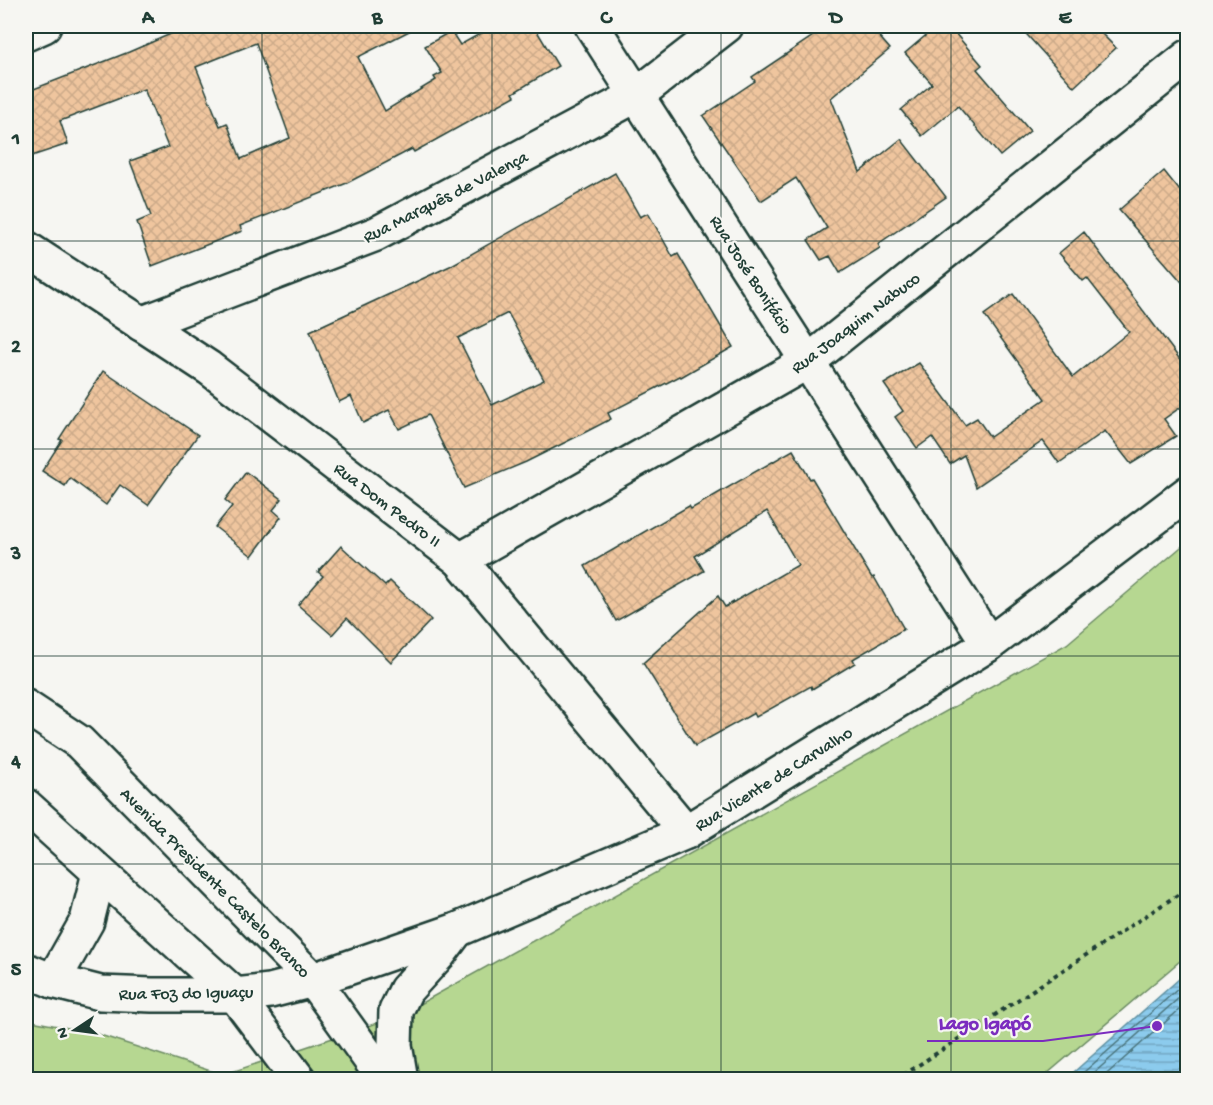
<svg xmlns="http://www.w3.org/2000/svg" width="1213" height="1105" font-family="'Gochi Hand',sans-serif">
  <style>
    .park { fill: #b6d791; stroke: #6a8a62; stroke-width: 1.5 }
    .water { fill: url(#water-rules); stroke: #6092a3; stroke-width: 1.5 }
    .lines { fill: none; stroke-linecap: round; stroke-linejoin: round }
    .shore { stroke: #4b767e; stroke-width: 1.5 }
    .building { fill: url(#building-cross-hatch); stroke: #1f3d34; stroke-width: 1.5; fill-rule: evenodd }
    .minor-casing { stroke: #1f3d34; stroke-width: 38 }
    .major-casing { stroke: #1f3d34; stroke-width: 38 }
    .path { stroke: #1f3d34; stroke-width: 4; stroke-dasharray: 4.5 4.5; stroke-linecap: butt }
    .minor { stroke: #f6f6f2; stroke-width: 33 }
    .major { stroke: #f6f6f2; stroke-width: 33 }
    .grid { fill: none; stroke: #1f3d34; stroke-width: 1.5; stroke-opacity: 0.55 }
    .labels { text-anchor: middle; stroke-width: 4.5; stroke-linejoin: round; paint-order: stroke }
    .street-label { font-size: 18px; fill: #1f3d34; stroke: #f6f6f2 }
    .leader { fill: none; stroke: #7b2cbf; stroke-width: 2 }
    .callout-dot { fill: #7b2cbf; stroke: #f6f6f2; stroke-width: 2 }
    .callout-label { font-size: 20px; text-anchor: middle; font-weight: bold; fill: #7b2cbf; stroke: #f6f6f2; stroke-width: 4.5; stroke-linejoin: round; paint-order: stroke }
    .neatline { fill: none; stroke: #1f3d34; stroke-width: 2 }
    .grid-label { font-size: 20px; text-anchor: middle; font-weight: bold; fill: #1f3d34 }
  </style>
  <defs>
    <pattern id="water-rules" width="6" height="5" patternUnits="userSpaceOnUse" patternTransform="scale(1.5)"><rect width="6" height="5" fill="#8ccbed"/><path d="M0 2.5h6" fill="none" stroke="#72a6c1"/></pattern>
    <pattern id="building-cross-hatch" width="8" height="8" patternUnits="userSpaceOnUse" patternTransform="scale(1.5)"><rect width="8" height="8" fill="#efc59e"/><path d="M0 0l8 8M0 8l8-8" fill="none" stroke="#ccaa89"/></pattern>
  </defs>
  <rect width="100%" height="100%" fill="#f6f6f2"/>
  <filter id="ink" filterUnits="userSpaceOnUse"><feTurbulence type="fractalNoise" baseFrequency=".0167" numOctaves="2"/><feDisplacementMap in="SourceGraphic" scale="12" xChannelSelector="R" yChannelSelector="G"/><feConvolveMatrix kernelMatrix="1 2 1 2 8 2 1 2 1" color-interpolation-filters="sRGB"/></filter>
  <g filter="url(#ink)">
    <!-- park -->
    <path class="park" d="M1187 542V955L1041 1079H26V1020L94 1033 223 1075 398 1016 1067 644Z"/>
    <!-- water -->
    <path class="water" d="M1187 972V1079H1066Z"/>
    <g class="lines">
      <!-- shore -->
      <g class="shore">
        <path d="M1075 1080 1188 980"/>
        <path d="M1086 1080 1188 990"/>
        <path d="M1100 1080 1188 1002"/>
      </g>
    </g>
    <!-- building -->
    <g class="building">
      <path d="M189 26H419L358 57 385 111 436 80 434 77 442 73 425 46 451 31 460 45 494 26H534L558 66 513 93 515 96 414 152 412 149 347 183 240 226 242 231 152 266 137 222 151 216 130 161 168 147 144 89 60 121 68 144 26 158V92L129 52ZM256 43 290 138 241 159 227 123 220 126 196 67Z"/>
      <path d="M828 26H870L890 49 831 98 860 172 901 139 946 197 878 244 880 248 840 273 830 256 821 260 808 240 827 228 796 178 761 201 703 116 755 81 752 77Z"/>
      <path d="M937 26H949L982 65 977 69 1030 131 1000 156 958 106 922 136 901 110 932 84 905 53Z"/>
      <path d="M1019 26H1094L1116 48 1074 87Z"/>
      <path d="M1164 171 1188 201V289L1119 210Z"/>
      <path d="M615 173 640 217 648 213 673 257 678 254 733 347 681 377 680 376 608 413 611 419 576 437 526 462 464 488 428 415 399 429 389 410 363 423 351 396 339 402 310 331 450 266ZM508 313 544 380 492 405 458 338Z"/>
      <path d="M1084 232 1188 370V402L1164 419 1176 436 1131 464 1105 431 1059 463 1043 441 976 487 964 455 950 464 932 437 917 448 895 417 903 411 884 384 919 363 965 425 977 418 990 437 1045 399 984 315 1013 294 1073 377 1129 332 1087 278 1083 281 1059 253Z"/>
      <path d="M103 371 198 435 148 505 120 485 106 505 70 478 65 486 42 471 62 440 59 439Z"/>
      <path d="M793 450 810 479 812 478 872 578 874 577 904 629 853 659 855 663 812 689 811 686 756 717 754 713 695 746 643 663 718 596 725 607 798 565 767 511 695 556 704 571 616 621 585 566 689 506 691 509Z"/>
      <path d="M246 472 282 499 273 510 281 517 252 556 215 527 232 506 225 500Z"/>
      <path d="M341 546 385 586 390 581 431 620 391 662 347 618 332 635 298 605 323 576 318 572Z"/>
    </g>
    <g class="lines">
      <defs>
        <g id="minor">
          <path d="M592 26 989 644"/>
          <path d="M26 34 44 26"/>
          <path d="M26 248 209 368 460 560 686 832"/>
          <path d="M141 324 376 234 637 95 726 26"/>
          <path d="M460 560 809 361 1188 57"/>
          <path d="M26 970 53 981 100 993 152 995H235L270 991 313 980 457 930 686 832 989 644 1188 493"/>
        </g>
        <g id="major">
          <path d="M26 707 79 742 313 980 385 1080"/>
          <path d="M26 806 235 995 299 1080"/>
          <path d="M53 981 87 921 99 873"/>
          <path d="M401 1080 395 1045 396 1011 406 990 439 954 457 930"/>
        </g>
      </defs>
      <!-- minor casing -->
      <use href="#minor" class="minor-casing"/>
      <!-- major casing -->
      <use href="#major" class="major-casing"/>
      <!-- path -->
      <path class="path" d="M896 1080 1188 888"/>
      <!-- minor -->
      <use href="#minor" class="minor"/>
      <!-- major -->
      <use href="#major" class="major"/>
    </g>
  </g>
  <!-- grid -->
  <path class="grid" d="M262 26V1080M492 26V1080M721 26V1080M951 26V1080M26 241H1188M26 449H1188M26 656H1188M26 864H1188"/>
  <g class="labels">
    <!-- street labels -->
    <g class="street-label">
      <text transform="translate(445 196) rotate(-27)" y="6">Rua Marquês de Valença</text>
      <text transform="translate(752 274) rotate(57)" y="6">Rua José Bonifácio</text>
      <text transform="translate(855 322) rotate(-37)" y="6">Rua Joaquim Nabuco</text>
      <text transform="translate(388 504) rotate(37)" y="6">Rua Dom Pedro II</text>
      <text transform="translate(773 778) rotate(-32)" y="6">Rua Vicente de Carvalho</text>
      <text transform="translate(216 882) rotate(45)" y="6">Avenida Presidente Castelo Branco</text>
      <text transform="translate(186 992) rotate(-1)" y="6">Rua Foz do Iguaçu</text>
    </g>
  </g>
  <!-- callouts -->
  <path class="leader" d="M1157 1026L1043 1041H927"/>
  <circle class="callout-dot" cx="1157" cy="1026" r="6"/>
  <g class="callout-label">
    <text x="985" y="1029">Lago Igapó</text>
  </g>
  <!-- margin -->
  <rect width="1213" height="1105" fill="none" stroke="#f6f6f2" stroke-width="66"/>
  <!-- north arrow -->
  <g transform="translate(75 1030) rotate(257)" stroke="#f6f6f2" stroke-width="4.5" paint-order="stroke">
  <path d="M0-4.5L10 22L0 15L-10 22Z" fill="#1f3d34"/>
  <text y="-9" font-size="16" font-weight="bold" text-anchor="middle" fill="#1f3d34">N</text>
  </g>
  <rect x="33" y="33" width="1147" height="1039" class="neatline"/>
  <g class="grid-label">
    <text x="148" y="23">A</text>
    <text x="377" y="23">B</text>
    <text x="606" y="23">C</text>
    <text x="836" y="23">D</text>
    <text x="1065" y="23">E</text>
    <text x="16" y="144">1</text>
    <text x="16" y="352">2</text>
    <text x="16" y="559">3</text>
    <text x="16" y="767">4</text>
    <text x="16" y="975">5</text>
  </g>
</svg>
